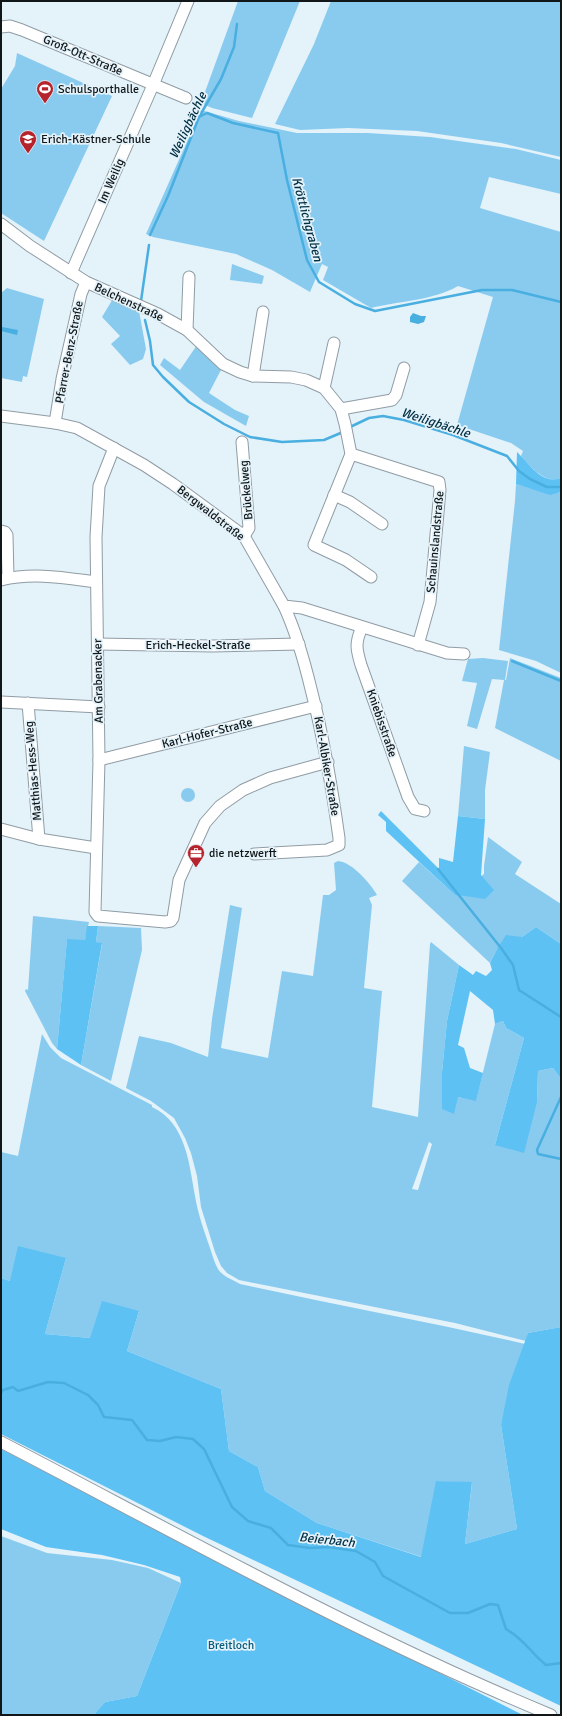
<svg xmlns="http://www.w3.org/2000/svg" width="562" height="1716" font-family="Signika,sans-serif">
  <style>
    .green { fill: #89cbef; fill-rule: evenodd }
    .forest { fill: #5dc1f4 }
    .water { fill: #49aee0 }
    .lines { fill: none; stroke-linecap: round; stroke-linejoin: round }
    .stream { stroke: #49aee0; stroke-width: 2.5 }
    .minor-casing { stroke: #909ca4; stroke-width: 13 }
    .minor { stroke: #fff; stroke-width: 11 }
    .labels { text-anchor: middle; stroke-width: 3.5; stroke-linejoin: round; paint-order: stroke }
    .street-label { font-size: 12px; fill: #111618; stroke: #e4f2fa }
    .poi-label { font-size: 12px; fill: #111618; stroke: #e4f2fa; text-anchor: start }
    .park-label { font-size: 12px; fill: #0a5b7d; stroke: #e4f2fa }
    .water-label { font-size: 13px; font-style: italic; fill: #002f43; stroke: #e4f2fa }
  </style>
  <rect width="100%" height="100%" fill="#e4f2fa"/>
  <!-- green -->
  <g class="green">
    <path d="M238 1H300L252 118 212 108 201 103Z"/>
    <path d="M331 1H561V157L501 143 417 131 348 128 300 130 275 124 314 44Z"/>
    <path d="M17 53 112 96 44 241 1 213V89L15 66Z"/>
    <path d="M201 110 239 121 297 133H368L430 137 516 149 561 160V194L489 177 480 208 561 232V478C544 484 531 467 521 456L523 451 511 443 457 425 493 297 458 286C432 301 398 301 371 308L323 280 328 267 322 264 310 292 272 270 236 254 153 237 146 234Z"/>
    <path d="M232 264 264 276 262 284 230 280Z"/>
    <path d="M7 288 44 299 27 377 23 376 22 382 1 378V293Z"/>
    <path d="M114 297 139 311 146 349 143 359 130 365 111 344 120 336 102 317Z"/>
    <path d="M197 345 222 368 209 393 235 410 249 416 246 426 204 402 160 365 164 358 180 370Z"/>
    <path d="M516 484 550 494 561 492V673L536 661 499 650 515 501Z"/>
    <path d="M483 658 508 661 505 680H506L510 658 561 678V761L495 728 504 680 492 679 477 729 467 726 477 683 462 681 468 659Z"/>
    <path d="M464 746 490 752 485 790V819L458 816Z"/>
    <circle cx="188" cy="795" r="7"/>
    <path d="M488 837 522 862 515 874 561 904V944L536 927 522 937 497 949 490 963 402 881 419 862 456 896 484 874V866Z"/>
    <path d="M338 861C352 862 371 884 377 895L369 898 372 905 364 988 382 991 372 1107 418 1117 430 944 431 942 459 965 447 1021 442 1072 458 1097 476 1100 495 1024 503 1021 506 1028 524 1038 495 1145 537 1102 538 1071 553 1068 561 1079V1327L528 1333 526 1341 455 1323 239 1280 227 1273 221 1266 215 1252 201 1207 197 1176 191 1153 185 1138 174 1118 151 1101 126 1088 139 1036 171 1043 208 1057 212 1019 230 905 242 908 221 1048 268 1058 282 971 313 976 323 895H329L336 890 334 863ZM429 1142 432 1144 418 1190 412 1189Z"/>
    <path d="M33 916 89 922 85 940H67L57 1049 52 1043 25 991 26 989 28 990Z"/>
    <path d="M98 926 141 928 142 950 111 1081 81 1065 102 944 96 942Z"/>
    <path d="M42 1034 50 1047 61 1058 152 1105V1107C186 1123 189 1163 195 1196 198 1215 205 1233 211 1251 213 1257 215 1264 218 1269 222 1276 233 1280 240 1284 335 1305 430 1322 525 1344L501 1425 517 1529 465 1544 472 1483 437 1481 422 1557 317 1523 265 1491 258 1467 229 1451 221 1389 127 1351 139 1311 90 1338 45 1334 66 1258 10 1281 1 1278V1152L18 1156Z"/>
    <path d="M1 1536 47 1553 112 1560 148 1568 181 1583 137 1696 105 1702 96 1712V1715H1Z"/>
  </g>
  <!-- forest -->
  <g class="forest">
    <path d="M517 452C529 463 541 485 561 478V492L550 495 516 484Z"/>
    <path d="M381 811 439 869V858L453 862 458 816 485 819 481 875 494 890 485 899 458 895 456 896 386 831V822L378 815Z"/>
    <path d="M87 926H98L96 942 102 943 81 1065 57 1049 67 939 85 940Z"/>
    <path d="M536 927 561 944V1079L553 1068 538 1071 537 1102 524 1153 495 1145 524 1038 506 1028 503 1021 495 1024 493 1010 470 991 458 1045 464 1048 470 1068 483 1073 476 1101 458 1097 454 1114 442 1109V1072L447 1021 459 965 473 975 476 971 486 976 492 970 490 963 497 949 506 935 522 937Z"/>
    <path d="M18 1246 66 1258 45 1334 90 1338 102 1301 139 1311 127 1351 221 1389 229 1451 258 1467 265 1491 317 1523 421 1557 436 1481 472 1482 465 1544 517 1529 501 1425 509 1385 528 1333 561 1327V1706L203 1536 1 1434V1278L10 1281Z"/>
    <path d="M1 1449 196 1550 523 1715H96V1712L105 1702 137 1696 181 1583 180 1577 144 1565 102 1555 46 1547 1 1529Z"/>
  </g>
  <!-- water -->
  <g class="water">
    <path d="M413 313 421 316H426L424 322 418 324 410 322V317Z"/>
    <path d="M2 327 18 330 17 335 1 331Z"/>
  </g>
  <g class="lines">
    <!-- stream -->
    <g class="stream">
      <path d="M199 117 207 113 233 123 278 133 287 180 307 260 319 282 355 304 375 311 482 290H512L561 302"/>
      <path d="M150 235 168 196 199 117 221 79 234 47 237 24"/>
      <path d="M141 301 149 245"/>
      <path d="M145 320 150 341 153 365 163 377 189 402 224 424 250 437 282 442 324 440 343 432"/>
      <path d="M348 428 369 418 383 416 404 420 453 435 507 456 519 471 530 479 547 487H561"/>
      <path d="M512 661 561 681"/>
      <path d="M438 869 501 948 513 965 519 990 561 1017"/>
      <path d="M561 1097 537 1150 538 1154 561 1159"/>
      <path d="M1 1393 3 1390 13 1387 18 1391 48 1382 64 1383 88 1395 98 1405 104 1417 132 1420 147 1440 160 1441 176 1437 193 1439 204 1449 232 1507 248 1521 271 1528 288 1545 310 1548 329 1547 356 1551 375 1562 383 1576 450 1613H468L490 1604 498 1605 506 1629C525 1640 530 1652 546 1665L561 1663"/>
    </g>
    <defs>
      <g id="minor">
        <path d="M1 27 10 26 22 30 186 98"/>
        <path d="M1 224 30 246 86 282 158 314 187 330 223 364 240 372 253 376 291 377 306 380 324 388 341 409 345 424 351 454 314 545 346 560 371 577"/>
        <path d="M71 273 153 85 188 1"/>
        <path d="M187 330 189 277"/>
        <path d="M253 376 263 312"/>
        <path d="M324 388 334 343"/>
        <path d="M341 409 392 400 396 395 404 368"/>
        <path d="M1 416 55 423 77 428 144 465 173 484 244 536 284 606 302 608 447 653 464 654"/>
        <path d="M55 423 62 379 81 294 86 282"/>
        <path d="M242 442 249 528 244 536"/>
        <path d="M114 448 99 486 96 537 99 760 95 912 98 916 165 922 171 921 173 918 179 880 205 823 220 806 243 790 270 778 328 762"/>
        <path d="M351 454 439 482 440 490 430 602 418 645"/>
        <path d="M334 495 350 502 382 524"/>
        <path d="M1 531 5 532 7 535 8 578"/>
        <path d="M1 580C33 572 65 578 96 582"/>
        <path d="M362 627C355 643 356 648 361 665L408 797 415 809 424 811"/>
        <path d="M98 644 213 646 299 644"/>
        <path d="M1 702 99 707"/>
        <path d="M28 703 39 839"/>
        <path d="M99 760 316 706"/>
        <path d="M1 829 39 839 96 848"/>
        <path d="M254 854 327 850 339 845V838C332 788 324 739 311 689 304 660 296 632 284 606"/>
        <path d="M1 1442C182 1536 362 1637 551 1715"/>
      </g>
    </defs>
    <!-- minor casing -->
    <use href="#minor" class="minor-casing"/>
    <!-- minor -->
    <use href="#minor" class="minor"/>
  </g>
  <!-- icons -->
  <defs>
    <symbol id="stadium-pin" viewBox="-11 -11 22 30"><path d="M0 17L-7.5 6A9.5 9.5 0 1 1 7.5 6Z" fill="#b5242d" stroke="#e4f2fa"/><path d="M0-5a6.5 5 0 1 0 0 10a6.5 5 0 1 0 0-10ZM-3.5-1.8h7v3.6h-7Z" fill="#fff"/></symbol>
    <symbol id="school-pin" viewBox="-11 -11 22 30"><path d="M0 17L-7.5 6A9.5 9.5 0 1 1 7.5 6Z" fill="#b5242d" stroke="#e4f2fa"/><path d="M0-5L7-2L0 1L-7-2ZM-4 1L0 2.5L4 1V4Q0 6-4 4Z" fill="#fff"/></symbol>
    <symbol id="office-pin" viewBox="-11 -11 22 30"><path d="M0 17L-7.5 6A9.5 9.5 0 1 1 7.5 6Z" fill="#b5242d" stroke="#e4f2fa"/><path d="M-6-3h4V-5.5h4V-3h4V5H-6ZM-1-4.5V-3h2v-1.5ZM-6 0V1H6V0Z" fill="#fff"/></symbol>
  </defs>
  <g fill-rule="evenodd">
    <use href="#stadium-pin" x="35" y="79" width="20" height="27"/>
    <use href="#school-pin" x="18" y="129" width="20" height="27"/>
    <use href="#office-pin" x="186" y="843" width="20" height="27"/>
  </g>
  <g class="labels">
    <!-- street labels -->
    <g class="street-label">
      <text transform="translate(83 55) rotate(23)" y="4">Groß-Ott-Straße</text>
      <text transform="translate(111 181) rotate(-66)" y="4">Im Weilig</text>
      <text transform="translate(129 302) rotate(25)" y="4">Belchenstraße</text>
      <text transform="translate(69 352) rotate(-79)" y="4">Pfarrer-Benz-Straße</text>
      <text transform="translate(246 490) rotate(-95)" y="4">Brückelweg</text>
      <text transform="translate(211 513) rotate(38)" y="4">Bergwaldstraße</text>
      <text transform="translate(435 542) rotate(-85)" y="4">Schauinslandstraße</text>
      <text x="198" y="649">Erich-Heckel-Straße</text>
      <text transform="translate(98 681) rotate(-91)" y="4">Am Grabenacker</text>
      <text transform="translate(382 723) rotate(71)" y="4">Kniebisstraße</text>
      <text transform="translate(207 733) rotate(-14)" y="4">Karl-Hofer-Straße</text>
      <text transform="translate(327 766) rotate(80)" y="4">Karl-Albiker-Straße</text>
      <text transform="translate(33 771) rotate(-95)" y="4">Matthias-Hess-Weg</text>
    </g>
    <!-- poi labels -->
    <g class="poi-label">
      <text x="58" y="93">Schulsporthalle</text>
      <text x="41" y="143">Erich-Kästner-Schule</text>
      <text x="209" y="857">die netzwerft</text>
    </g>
    <!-- park labels -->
    <g class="park-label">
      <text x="231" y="1649">Breitloch</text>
    </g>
    <!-- water labels -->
    <g class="water-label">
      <text transform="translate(187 125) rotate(-65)" y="5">Weiligbächle</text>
      <text transform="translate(308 219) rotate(75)" y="5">Kröttlichgraben</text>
      <text transform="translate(436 422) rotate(18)" y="5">Weiligbächle</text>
      <text transform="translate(327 1539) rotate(6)" y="5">Beierbach</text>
    </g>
  </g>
  <!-- border -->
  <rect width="562" height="1716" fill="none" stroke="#111618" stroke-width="4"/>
</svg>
